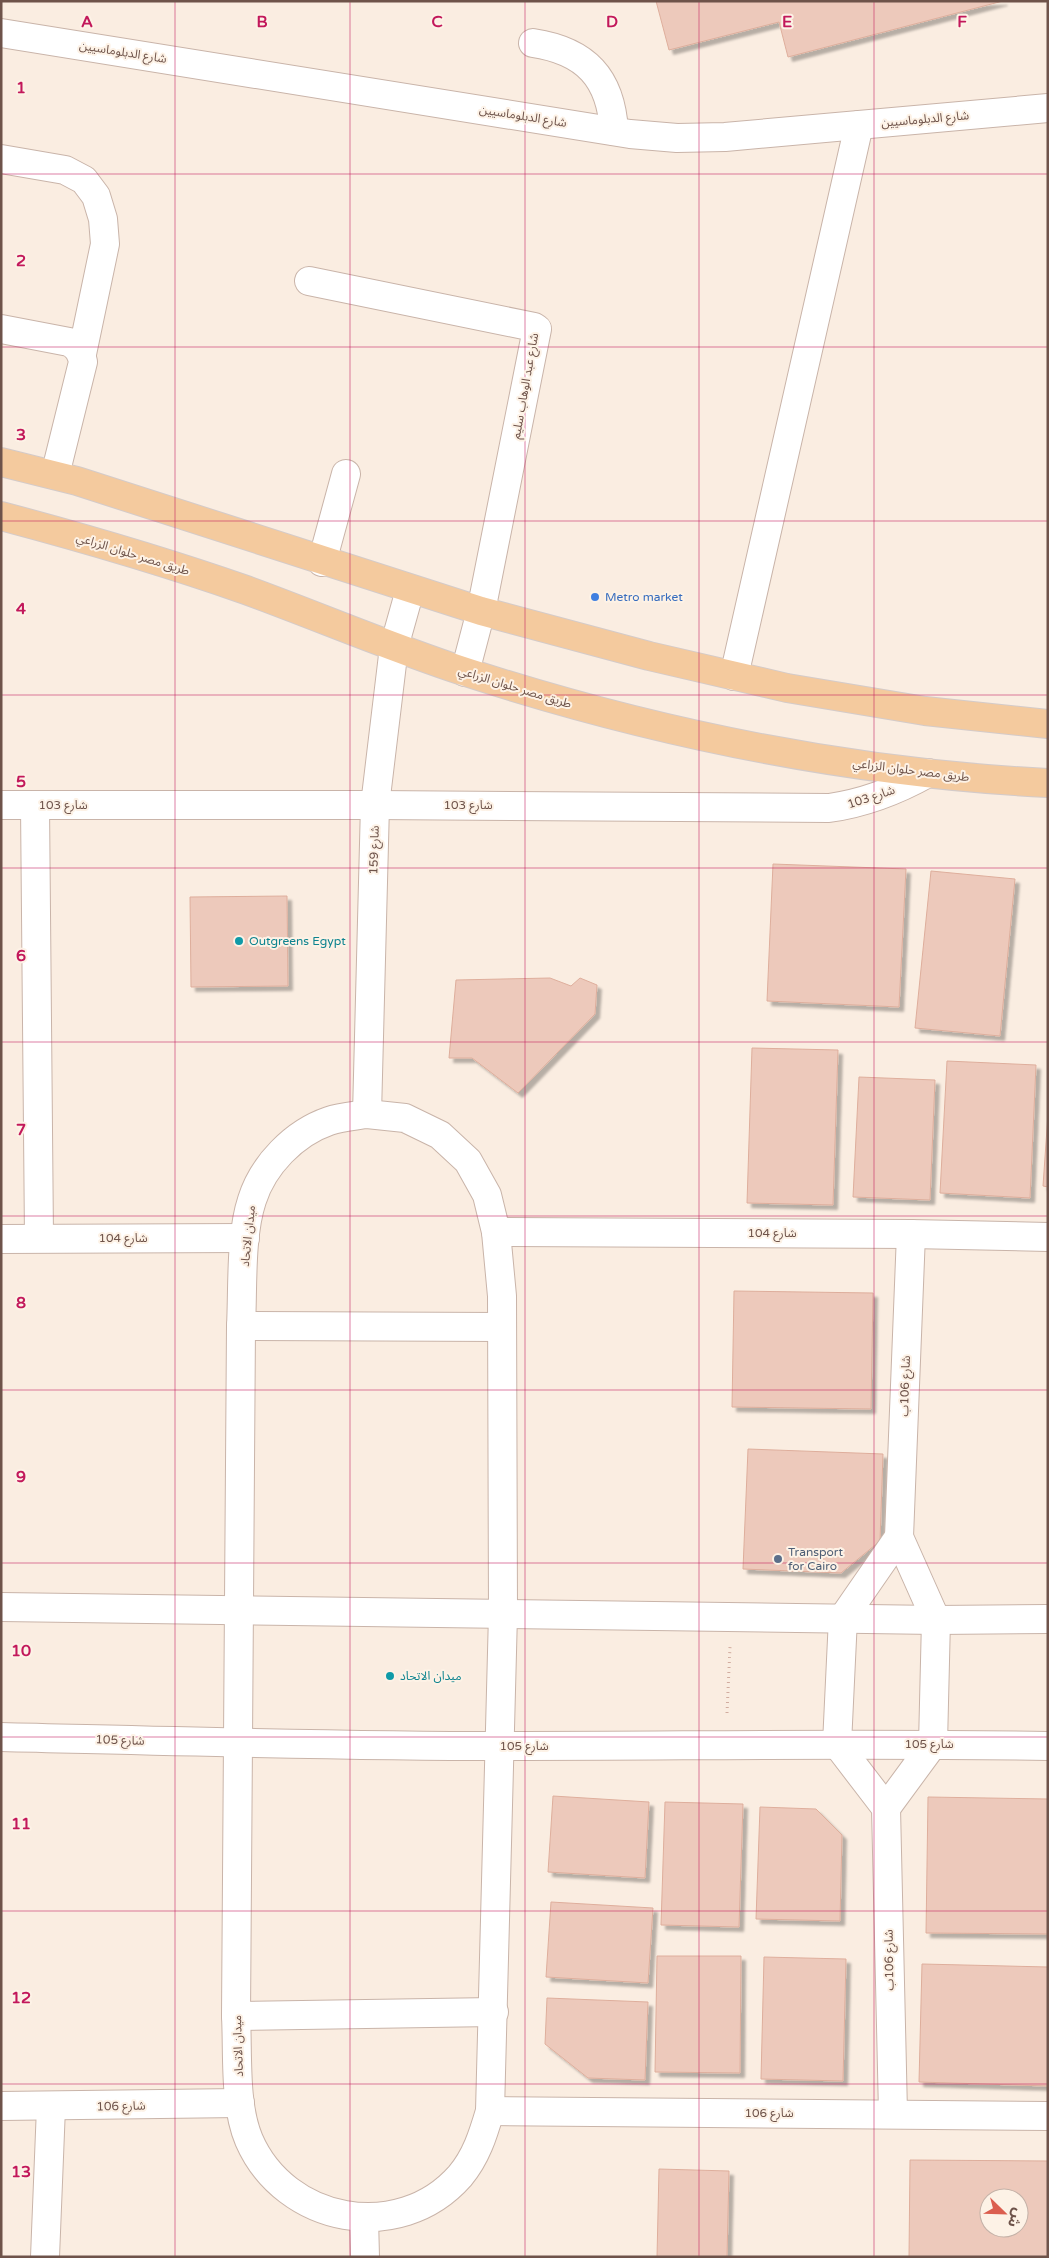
<svg xmlns="http://www.w3.org/2000/svg" width="1049" height="2258" font-family="'Varela Round','Noto Sans Arabic',sans-serif">
  <style>
    .building { fill: #edc9bb; stroke: #deae9c; fill-rule: evenodd; filter: url(#shadow) }
    .lines { fill: none; stroke-linecap: round; stroke-linejoin: round }
    .minor-casing { stroke: #c9b4a9; stroke-width: 30 }
    .major-casing { stroke: #d4cbc9; stroke-width: 30 }
    .path { stroke: #d1ac9f; stroke-width: 3; stroke-dasharray: 1 4; stroke-linecap: butt }
    .minor { stroke: #fff; stroke-width: 28 }
    .major { stroke: #f4ca9e; stroke-width: 28 }
    .grid { fill: none; stroke: #c2185b; stroke-width: 1; stroke-opacity: 0.55 }
    .shop-dot { fill: #3f7fe0; stroke: #fdf2e6; stroke-width: 2 }
    .culture-dot { fill: #0f9aa8; stroke: #fdf2e6; stroke-width: 2 }
    .service-dot { fill: #5c6f8a; stroke: #fdf2e6; stroke-width: 2 }
    .labels { text-anchor: middle; stroke-width: 4; stroke-linejoin: round; paint-order: stroke }
    .street-label { font-size: 12px; fill: #6e534a; stroke: #fdf2e6 }
    .shop-label { font-size: 12px; fill: #366cbe; stroke: #fdf2e6; text-anchor: start }
    .culture-label { font-size: 12px; fill: #0d838f; stroke: #fdf2e6; text-anchor: start }
    .service-label { font-size: 12px; fill: #4e5e75; stroke: #fdf2e6; text-anchor: start }
    .grid-label { font-size: 16px; text-anchor: middle; font-weight: bold; fill: #c2185b; stroke: #fdf2e6; stroke-width: 4; stroke-linejoin: round; paint-order: stroke }
  </style>
  <defs>
    <filter id="shadow"><feDropShadow dx="4.5" dy="4.5" stdDeviation="1" flood-color="#0004"/></filter>
  </defs>
  <rect width="100%" height="100%" fill="#faede1"/>
  <!-- building -->
  <g class="building">
    <path d="M656 1H1003L788 57 779 22 669 50Z"/>
    <path d="M773 864 906 869 899 1007 767 1001Z"/>
    <path d="M931 871 1015 879 1000 1036 915 1028Z"/>
    <path d="M287 896 288 986 191 987 190 897Z"/>
    <path d="M550 978 571 986 580 978 597 985 595 1014 518 1093 472 1058H449L456 980Z"/>
    <path d="M752 1048 838 1050 833 1205 747 1203Z"/>
    <path d="M947 1061 1036 1065 1030 1198 940 1193Z"/>
    <path d="M859 1077 935 1080 930 1200 853 1197Z"/>
    <path d="M1048 1114V1187L1043 1186Z"/>
    <path d="M734 1291 873 1293 871 1409 732 1407Z"/>
    <path d="M748 1449 883 1454 880 1541 841 1573 743 1569Z"/>
    <path d="M553 1796 649 1802 645 1878 548 1872Z"/>
    <path d="M928 1797 1048 1799V1934L926 1933Z"/>
    <path d="M665 1802 743 1804 739 1927 661 1925Z"/>
    <path d="M760 1807 816 1809 842 1835 840 1921 756 1919Z"/>
    <path d="M551 1902 653 1908 648 1983 546 1977Z"/>
    <path d="M657 1956H741L740 2073 655 2072Z"/>
    <path d="M764 1957 846 1959 843 2081 761 2079Z"/>
    <path d="M922 1964 1048 1967V2086L919 2082Z"/>
    <path d="M547 1998 648 2002 645 2080 588 2078 545 2044Z"/>
    <path d="M910 2160 1048 2161V2257H909ZM989 2198H1019V2228H989Z"/>
    <path d="M659 2169 729 2171 727 2257H657Z"/>
  </g>
  <g class="lines">
    <defs>
      <g id="minor">
        <path d="M1 33 630 134 677 138 725 137 1048 108"/>
        <path d="M533 43C586 51 611 78 614 131"/>
        <path d="M1 159 65 170 84 180 96 196 103 219 105 244 82 354"/>
        <path d="M309 281 534 327 537 329 481 611 465 672"/>
        <path d="M1 329 69 342C78 347 81 352 83 362L55 475"/>
        <path d="M322 562 346 474"/>
        <path d="M734 676 859 125"/>
        <path d="M1 805H375L829 808C865 803 896 791 928 773"/>
        <path d="M35 805 39 1238"/>
        <path d="M367 1114 405 1118 440 1135 468 1161 487 1195 496 1232 502 1296 503 1614 490 2111C483 2135 476 2157 460 2176 399 2245 285 2223 249 2140 234 2105 238 2054 236 2016L241 1326C243 1289 240 1236 252 1200 263 1165 294 1133 329 1121 340 1117 354 1116 367 1114Z"/>
        <path d="M367 1114 375 805 394 647 410 590"/>
        <path d="M496 1232 911 1234 1048 1237"/>
        <path d="M1 1239 245 1238"/>
        <path d="M241 1326 502 1327"/>
        <path d="M1 1607 936 1620 1048 1619"/>
        <path d="M1 1737C168 1741 334 1746 501 1746 683 1746 865 1743 1048 1746"/>
        <path d="M886 1808 933 1744 936 1620 899 1537 911 1234"/>
        <path d="M236 2016 494 2012"/>
        <path d="M1 2106 240 2103"/>
        <path d="M490 2111 1048 2116"/>
        <path d="M893 2113 886 1808 837 1744 843 1618 899 1537"/>
        <path d="M364 2218 365 2257"/>
        <path d="M45 2257 51 2107"/>
      </g>
      <g id="major">
        <path d="M1 462 77 481 481 611 649 656 787 688 925 711 1048 724"/>
        <path d="M1 516C84 538 166 562 246 590 320 617 392 648 466 672 654 733 850 773 1048 783"/>
      </g>
    </defs>
    <!-- minor casing -->
    <use href="#minor" class="minor-casing"/>
    <!-- major casing -->
    <use href="#major" class="major-casing"/>
    <!-- path -->
    <path class="path" d="M727 1713 730 1647"/>
    <!-- minor -->
    <use href="#minor" class="minor"/>
    <!-- major -->
    <use href="#major" class="major"/>
  </g>
  <!-- grid -->
  <path class="grid" d="M175 1V2257M350 1V2257M525 1V2257M699 1V2257M874 1V2257M1 174H1048M1 347H1048M1 521H1048M1 695H1048M1 868H1048M1 1042H1048M1 1216H1048M1 1390H1048M1 1563H1048M1 1737H1048M1 1911H1048M1 2084H1048"/>
  <!-- markers -->
  <circle class="shop-dot" cx="595" cy="597" r="5"/>
  <g class="culture-dot">
    <circle cx="239" cy="941" r="5"/>
    <circle cx="390" cy="1676" r="5"/>
  </g>
  <circle class="service-dot" cx="778" cy="1559" r="5"/>
  <g class="labels">
    <!-- street labels -->
    <g class="street-label">
      <text transform="translate(123 52) rotate(9)" y="4">شارع الدبلوماسيين</text>
      <text transform="translate(523 116) rotate(9)" y="4">شارع الدبلوماسيين</text>
      <text transform="translate(925 119) rotate(-5)" y="4">شارع الدبلوماسيين</text>
      <text transform="translate(525 386) rotate(-80)" y="4">شارع عبد الوهاب سليم</text>
      <text transform="translate(133 554) rotate(17)" y="4">طريق مصر حلوان الزراعي</text>
      <text transform="translate(515 687) rotate(17)" y="4">طريق مصر حلوان الزراعي</text>
      <text transform="translate(911 770) rotate(7)" y="4">طريق مصر حلوان الزراعي</text>
      <text transform="translate(871 797) rotate(-18)" y="4">شارع 103</text>
      <text x="63" y="809">شارع 103</text>
      <text x="468" y="809">شارع 103</text>
      <text transform="translate(374 850) rotate(-88)" y="4">شارع 159</text>
      <text x="772" y="1237">شارع 104</text>
      <text transform="translate(248 1236) rotate(-84)" y="4">ميدان الاتحاد</text>
      <text x="123" y="1242">شارع 104</text>
      <text transform="translate(905 1386) rotate(-88)" y="4">شارع 106ب</text>
      <text transform="translate(120 1740) rotate(2)" y="4">شارع 105</text>
      <text x="929" y="1748">شارع 105</text>
      <text x="524" y="1750">شارع 105</text>
      <text transform="translate(889 1960) rotate(-91)" y="4">شارع 106ب</text>
      <text transform="translate(238 2046) rotate(-92)" y="4">ميدان الاتحاد</text>
      <text transform="translate(121 2106) rotate(-1)" y="4">شارع 106</text>
      <text x="769" y="2117">شارع 106</text>
    </g>
    <!-- shop labels -->
    <g class="shop-label">
      <text x="605" y="601">Metro market</text>
    </g>
    <!-- culture labels -->
    <g class="culture-label">
      <text x="249" y="945">Outgreens Egypt</text>
      <text x="400" y="1680">ميدان الاتحاد</text>
    </g>
    <!-- service labels -->
    <g class="service-label">
      <text x="788" y="1556">Transport<tspan x="788" dy="14">for Cairo</tspan></text>
    </g>
  </g>
  <g class="grid-label">
    <text x="87" y="27">A</text>
    <text x="262" y="27">B</text>
    <text x="437" y="27">C</text>
    <text x="612" y="27">D</text>
    <text x="787" y="27">E</text>
    <text x="962" y="27">F</text>
    <text x="21" y="93">1</text>
    <text x="21" y="266">2</text>
    <text x="21" y="440">3</text>
    <text x="21" y="614">4</text>
    <text x="21" y="787">5</text>
    <text x="21" y="961">6</text>
    <text x="21" y="1135">7</text>
    <text x="21" y="1308">8</text>
    <text x="21" y="1482">9</text>
    <text x="21" y="1656">10</text>
    <text x="21" y="1829">11</text>
    <text x="21" y="2003">12</text>
    <text x="21" y="2177">13</text>
  </g>
  <!-- border -->
  <rect width="1049" height="2258" fill="none" stroke="#6e534a" stroke-width="5"/>
  <!-- north arrow -->
  <g transform="translate(1004 2213) rotate(113)"><circle r="24" fill="#fdf2e6" stroke="#c4b2a8"/>
  <path d="M0-4L9 19L0 12L-9 19Z" fill="#db5e4f"/>
  <text y="-8" font-size="14" font-weight="bold" text-anchor="middle" fill="#6e534a">ش</text>
  </g>
</svg>
